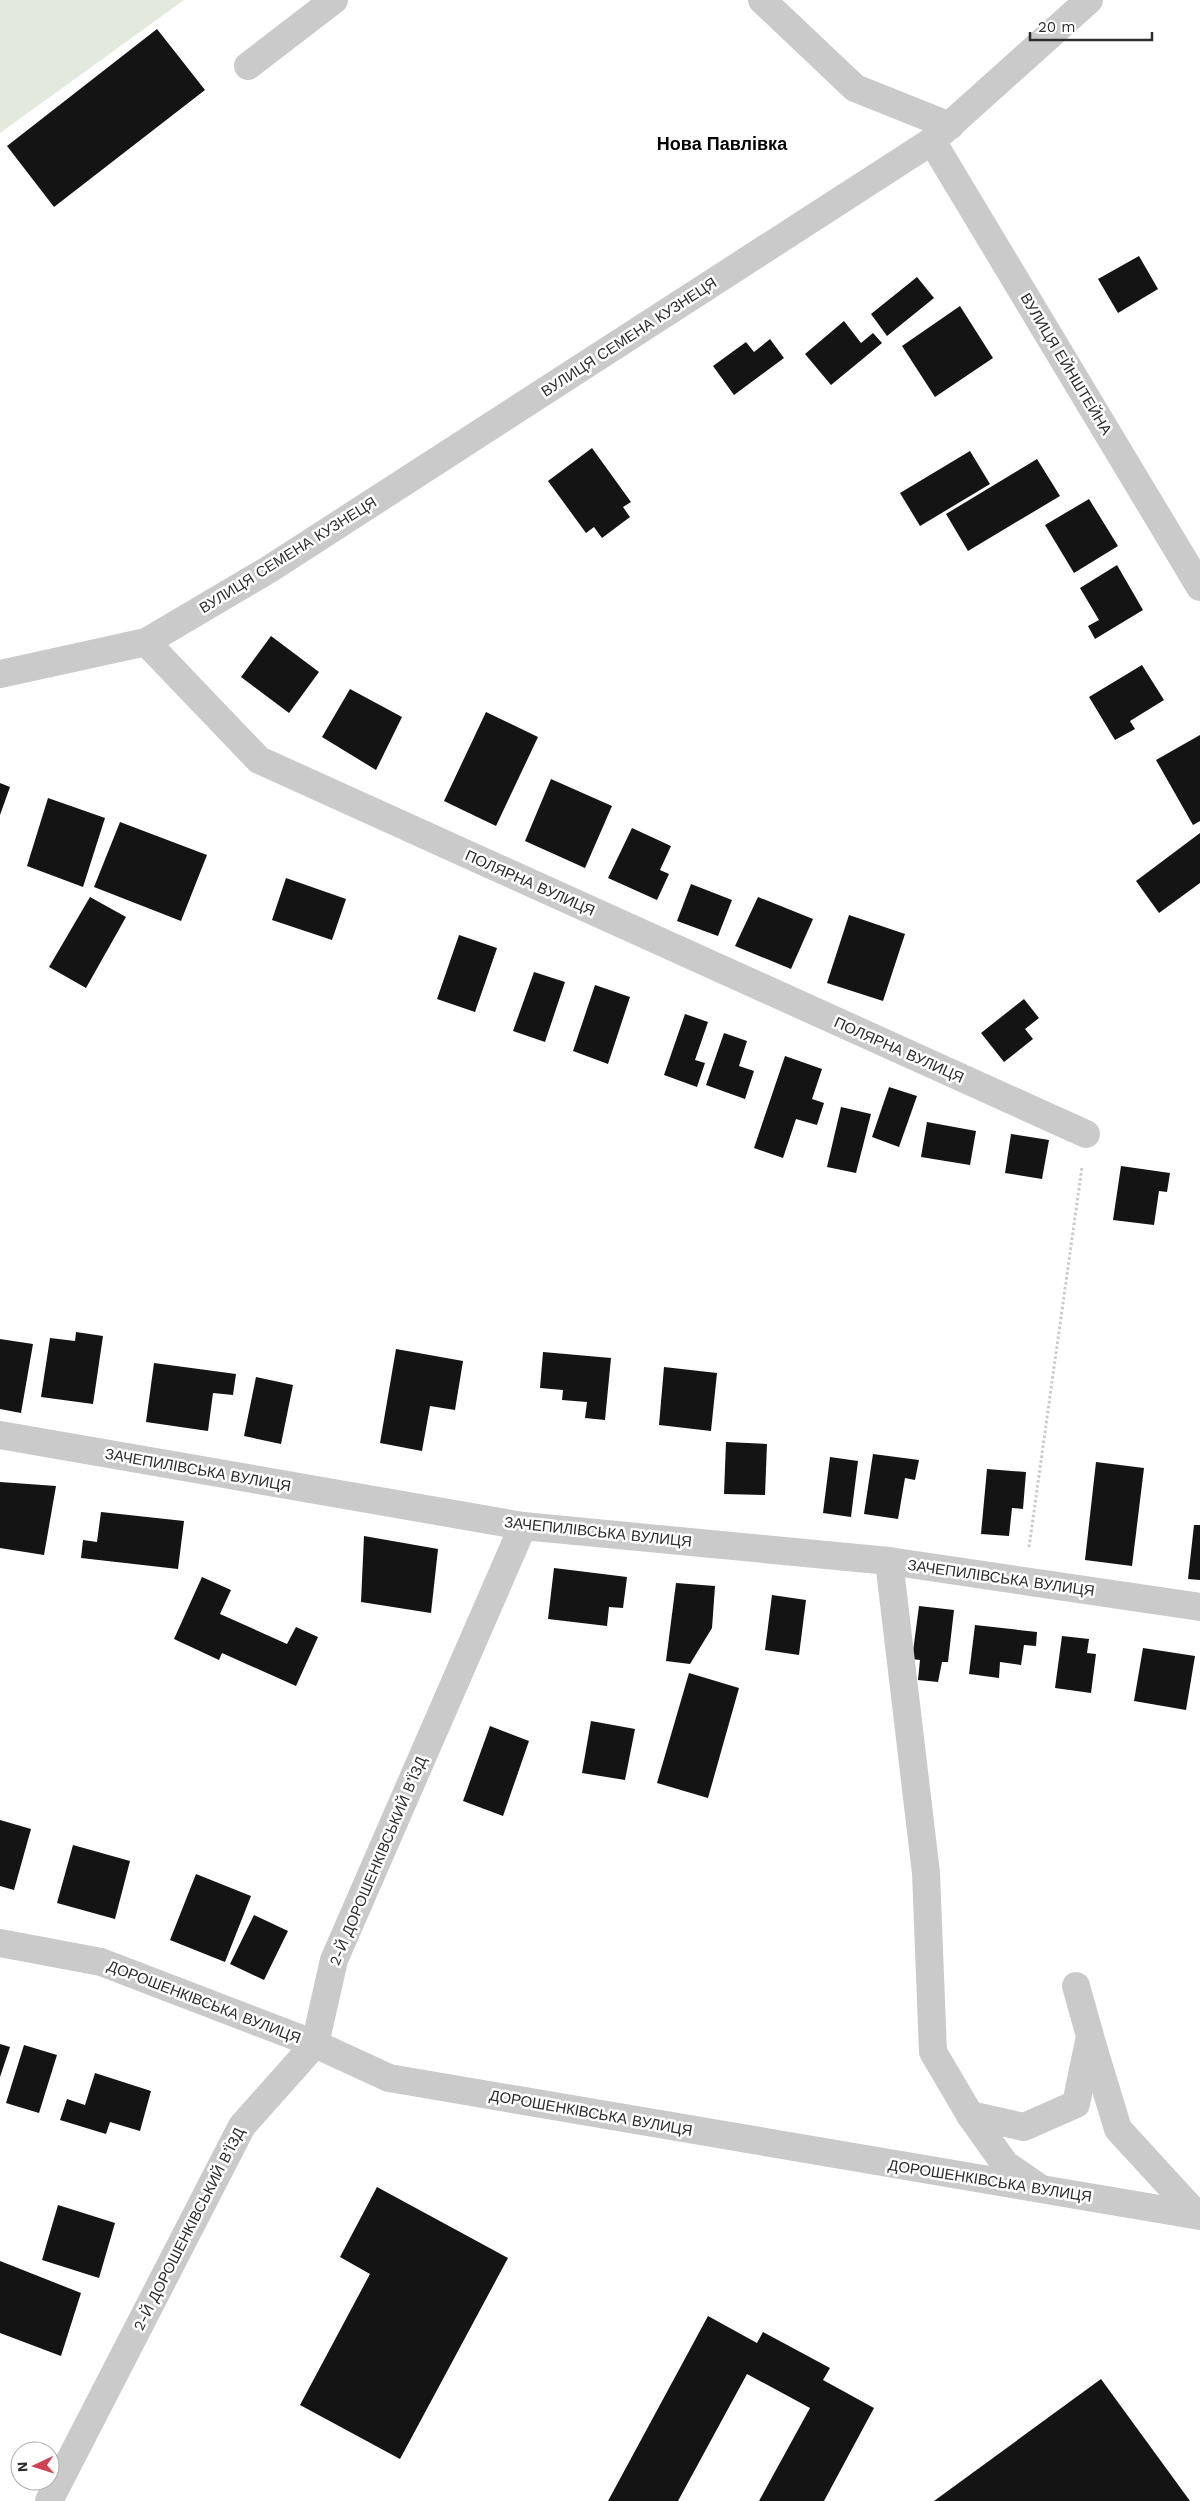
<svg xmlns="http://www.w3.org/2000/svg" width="1200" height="2501" font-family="'Work Sans',sans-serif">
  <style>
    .green { fill: #e3e9dc }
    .building { fill: #141414 }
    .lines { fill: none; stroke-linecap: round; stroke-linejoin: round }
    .path { stroke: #cacaca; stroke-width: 3; stroke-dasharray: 2.5 2.5; stroke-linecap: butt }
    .minor { stroke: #cacaca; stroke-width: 28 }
    .labels { text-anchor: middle; stroke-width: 5; stroke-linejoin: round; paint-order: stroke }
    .street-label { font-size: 15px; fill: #2d2d2d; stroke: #fff }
    .quarter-label { font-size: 18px; font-weight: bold; fill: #000; stroke: #fff }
  </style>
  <rect width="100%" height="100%" fill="#fff"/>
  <!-- green -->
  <path class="green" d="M0 0H184L0 133Z"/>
  <!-- building -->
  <g class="building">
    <path d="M157 29 205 90 54 207 7 146Z"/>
    <path d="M1139 256 1158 289 1118 313 1098 279Z"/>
    <path d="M917 277 934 298 887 336 871 314Z"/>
    <path d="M960 306 993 358 935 397 902 346Z"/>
    <path d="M844 321 861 343 873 333 882 343 831 385 805 354Z"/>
    <path d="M770 339 784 358 734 395 713 366 746 342 754 352Z"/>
    <path d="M592 448 631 502 623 507 630 517 602 538 594 527 586 533 548 481Z"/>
    <path d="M970 451 990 484 920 526 900 493Z"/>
    <path d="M1037 459 1060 496 968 551 946 514Z"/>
    <path d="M1089 499 1118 546 1074 573 1045 525Z"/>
    <path d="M1117 565 1143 610 1095 639 1088 626 1099 620 1080 588Z"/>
    <path d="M271 636 319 672 289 713 241 677Z"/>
    <path d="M1142 665 1164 700 1130 721 1135 729 1115 740 1089 697Z"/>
    <path d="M350 689 402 717 376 770 322 737Z"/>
    <path d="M486 712 538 737 496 826 444 801Z"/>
    <path d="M1200 735V821L1193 825 1156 760Z"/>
    <path d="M551 779 612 806 585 868 525 841Z"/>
    <path d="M0 783 10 787 0 815Z"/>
    <path d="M48 798 105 818 83 887 27 866Z"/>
    <path d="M120 822 207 855 181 921 94 887Z"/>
    <path d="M632 828 671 846 660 870 669 874 657 900 608 878Z"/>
    <path d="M1200 833V883L1159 913 1136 881Z"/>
    <path d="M286 878 346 899 332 940 272 920Z"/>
    <path d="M691 884 732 900 718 936 677 921Z"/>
    <path d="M90 897 126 917 86 988 49 967Z"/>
    <path d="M758 897 813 919 791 969 735 946Z"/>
    <path d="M849 915 905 934 883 1001 827 983Z"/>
    <path d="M459 935 497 948 475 1012 437 999Z"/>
    <path d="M534 972 565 982 545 1042 513 1031Z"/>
    <path d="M595 985 630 997 608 1064 573 1051Z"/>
    <path d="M1024 999 1039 1018 1025 1029 1033 1039 1004 1062 981 1033Z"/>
    <path d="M685 1014 708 1022 695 1060 705 1063 697 1087 664 1075Z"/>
    <path d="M724 1033 747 1041 739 1066 754 1071 745 1099 706 1085Z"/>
    <path d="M785 1056 822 1069 812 1099 824 1103 817 1125 796 1119 783 1158 754 1148Z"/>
    <path d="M889 1087 917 1096 899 1147 872 1137Z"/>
    <path d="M841 1107 871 1114 856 1173 827 1167Z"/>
    <path d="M927 1122 976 1131 970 1165 921 1157Z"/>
    <path d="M1011 1134 1049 1140 1042 1179 1005 1173Z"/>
    <path d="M1121 1166 1170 1173 1167 1192 1159 1191 1154 1225 1113 1220Z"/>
    <path d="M76 1332 103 1336 93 1404 41 1397 50 1338 75 1341Z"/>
    <path d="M0 1339 33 1344 21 1413 0 1409Z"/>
    <path d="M396 1349 463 1361 455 1410 430 1406 422 1451 380 1443Z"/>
    <path d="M543 1352 611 1358 605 1420 585 1418 587 1402 562 1400 563 1390 540 1388Z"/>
    <path d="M154 1363 236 1374 233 1395 213 1393 208 1431 146 1422Z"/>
    <path d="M664 1367 717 1373 711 1431 659 1425Z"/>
    <path d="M256 1377 293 1385 281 1444 244 1436Z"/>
    <path d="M726 1442 767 1444 765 1495 724 1494Z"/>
    <path d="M873 1454 919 1460 915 1480 905 1478 898 1519 864 1514Z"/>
    <path d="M830 1457 858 1461 851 1517 823 1513Z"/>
    <path d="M1096 1462 1144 1468 1132 1566 1085 1560Z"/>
    <path d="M987 1469 1026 1472 1023 1509 1012 1508 1009 1536 981 1534Z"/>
    <path d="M0 1482 56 1486 44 1555 0 1548Z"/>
    <path d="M101 1512 184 1521 178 1569 81 1558 83 1540 97 1542Z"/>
    <path d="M1194 1525H1200V1580L1188 1579Z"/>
    <path d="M364 1536 438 1549 431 1613 361 1602Z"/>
    <path d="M554 1568 627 1577 623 1608 609 1607 607 1626 548 1619Z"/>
    <path d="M202 1577 231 1590 220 1614 287 1644 296 1627 318 1637 296 1686 222 1653 219 1660 174 1639Z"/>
    <path d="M676 1583 715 1586 712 1628 690 1664 666 1661Z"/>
    <path d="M772 1595 806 1600 799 1655 765 1650Z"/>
    <path d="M919 1606 954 1610 948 1662H942L938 1682 918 1680 920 1660 912 1659Z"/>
    <path d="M975 1625 1037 1632 1036 1646 1024 1645 1021 1665 1000 1662 999 1678 969 1674Z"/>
    <path d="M1062 1636 1089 1639 1087 1653 1096 1654 1091 1693 1055 1688Z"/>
    <path d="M1143 1648 1195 1656 1186 1710 1134 1701Z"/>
    <path d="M689 1673 739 1688 708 1798 657 1783Z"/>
    <path d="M591 1721 635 1729 625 1780 582 1773Z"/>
    <path d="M490 1726 529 1741 503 1816 463 1801Z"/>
    <path d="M0 1820 31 1829 14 1890 0 1886Z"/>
    <path d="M73 1845 130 1861 115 1919 57 1903Z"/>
    <path d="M196 1874 251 1896 225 1962 170 1940Z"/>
    <path d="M254 1915 288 1931 264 1980 230 1964Z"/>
    <path d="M0 2044 10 2047 0 2077Z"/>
    <path d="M24 2045 57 2055 39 2113 6 2103Z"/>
    <path d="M95 2073 151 2091 140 2131 110 2122 106 2134 60 2120 67 2099 85 2105Z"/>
    <path d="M377 2187 508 2258 400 2459 300 2405 370 2274 340 2257Z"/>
    <path d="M58 2205 115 2223 99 2278 42 2260Z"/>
    <path d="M0 2261 81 2293 61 2356 0 2333Z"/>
    <path d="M708 2316 757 2343 763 2332 830 2368 823 2380 874 2408 824 2501H759L810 2408 747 2374 678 2501H608Z"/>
    <path d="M1101 2379 1190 2501H934Z"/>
  </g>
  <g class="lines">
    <!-- path -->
    <path class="path" d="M1029 1547 1082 1167"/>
    <!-- minor -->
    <g class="minor">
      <path d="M762 0 855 88 950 126"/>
      <path d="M248 66 334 0"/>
      <path d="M932 141 1200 587"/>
      <path d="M146 642 259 760 1086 1134"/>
      <path d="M0 674 146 642 268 570 932 141 1089 0"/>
      <path d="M0 1435 523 1526 889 1561 1200 1607"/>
      <path d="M889 1561 926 1873 933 2052 970 2115 1024 2127 1076 2104 1090 2036 1076 1986"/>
      <path d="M0 1943 101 1962 315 2044 389 2078 1200 2216"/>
      <path d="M1091 2040 1118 2129 1196 2214"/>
      <path d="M970 2115 1005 2164 1037 2186"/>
      <path d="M49 2501 242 2126 315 2044 334 1960 523 1526"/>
    </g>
  </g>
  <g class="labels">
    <!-- street labels -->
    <g class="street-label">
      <text transform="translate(629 337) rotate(-33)" y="5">ВУЛИЦЯ СЕМЕНА КУЗНЕЦЯ</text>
      <text transform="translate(1066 364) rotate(59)" y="5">ВУЛИЦЯ ЕЙНШТЕЙНА</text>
      <text transform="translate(288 555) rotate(-32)" y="5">ВУЛИЦЯ СЕМЕНА КУЗНЕЦЯ</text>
      <text transform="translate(530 883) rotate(24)" y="5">ПОЛЯРНА ВУЛИЦЯ</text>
      <text transform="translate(899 1050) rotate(24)" y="5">ПОЛЯРНА ВУЛИЦЯ</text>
      <text transform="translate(198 1470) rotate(10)" y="5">ЗАЧЕПИЛІВСЬКА ВУЛИЦЯ</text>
      <text transform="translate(598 1532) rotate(6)" y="5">ЗАЧЕПИЛІВСЬКА ВУЛИЦЯ</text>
      <text transform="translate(1001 1578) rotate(8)" y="5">ЗАЧЕПИЛІВСЬКА ВУЛИЦЯ</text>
      <text transform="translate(378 1861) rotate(-67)" y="5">2-Й ДОРОШЕНКІВСЬКИЙ В’ЇЗД</text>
      <text transform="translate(204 2002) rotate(21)" y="5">ДОРОШЕНКІВСЬКА ВУЛИЦЯ</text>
      <text transform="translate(591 2113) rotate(10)" y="5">ДОРОШЕНКІВСЬКА ВУЛИЦЯ</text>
      <text transform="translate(990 2181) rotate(9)" y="5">ДОРОШЕНКІВСЬКА ВУЛИЦЯ</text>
      <text transform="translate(189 2229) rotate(-63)" y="5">2-Й ДОРОШЕНКІВСЬКИЙ В’ЇЗД</text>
    </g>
    <!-- quarter labels -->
    <g class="quarter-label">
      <text x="722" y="150">Нова Павлівка</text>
    </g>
  </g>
  <!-- north arrow -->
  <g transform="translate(35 2466) rotate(266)"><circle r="24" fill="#ffffff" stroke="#ababab"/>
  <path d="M0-4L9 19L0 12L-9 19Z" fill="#d04352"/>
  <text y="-8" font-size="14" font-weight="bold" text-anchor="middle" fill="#2d2d2d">N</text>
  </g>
  <!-- scale -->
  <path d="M1030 32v8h122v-8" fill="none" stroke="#2d2d2d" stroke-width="2.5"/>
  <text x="1038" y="32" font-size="15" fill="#2d2d2d" stroke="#ffffff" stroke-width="4" paint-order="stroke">20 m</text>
</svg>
